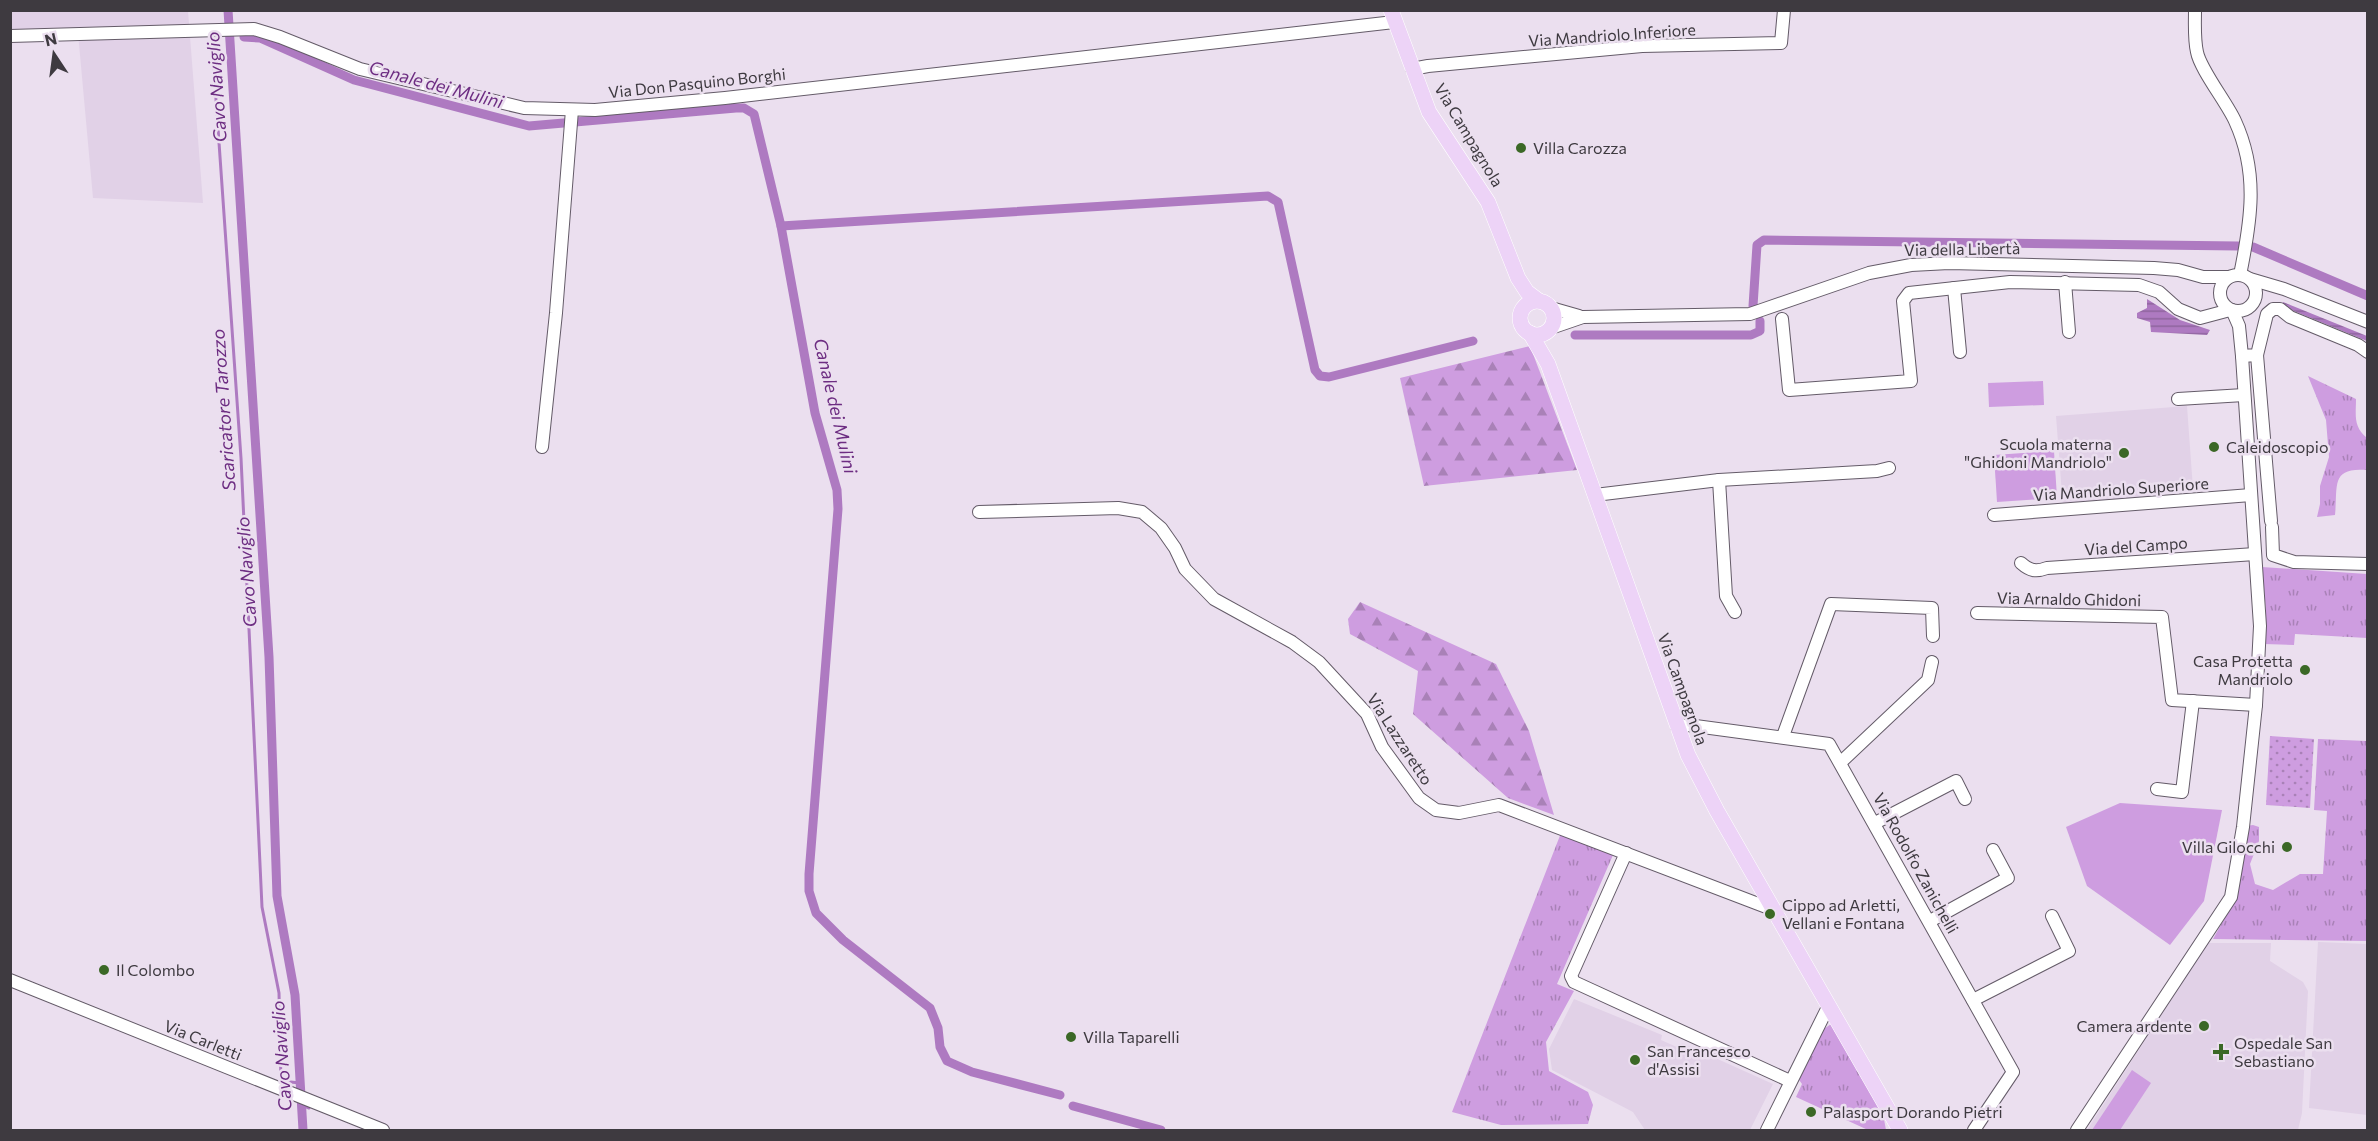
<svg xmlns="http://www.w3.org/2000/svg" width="2378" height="1141" font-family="Commissioner,sans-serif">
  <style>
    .built { fill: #e1d1e7 }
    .grass { fill: url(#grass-tufts) }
    .forest { fill: url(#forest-firs) }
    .park { fill: #ce9de0 }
    .garden { fill: url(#garden-dots) }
    .water { fill: url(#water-rules) }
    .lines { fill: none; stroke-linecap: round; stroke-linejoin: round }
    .stream { stroke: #ae7ac1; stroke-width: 3 }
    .canal { stroke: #ae7ac1; stroke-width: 9 }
    .minor-casing { stroke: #645b68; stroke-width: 14 }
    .major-casing { stroke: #fff; stroke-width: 16 }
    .minor { stroke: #fff; stroke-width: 12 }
    .major { stroke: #edd3f7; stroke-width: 15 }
    .poi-dot { fill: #3b6826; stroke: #ebdfef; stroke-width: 2 }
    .labels { text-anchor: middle; stroke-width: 5; stroke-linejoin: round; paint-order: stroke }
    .street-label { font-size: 16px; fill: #3e3a40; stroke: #ebdfef }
    .poi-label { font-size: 16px; fill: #3e3a40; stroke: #ebdfef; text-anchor: start }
    .water-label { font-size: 18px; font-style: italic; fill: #6d2d82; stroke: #ebdfef }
  </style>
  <defs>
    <pattern id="grass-tufts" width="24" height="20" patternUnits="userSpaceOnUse" patternTransform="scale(1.5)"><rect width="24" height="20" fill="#ce9de0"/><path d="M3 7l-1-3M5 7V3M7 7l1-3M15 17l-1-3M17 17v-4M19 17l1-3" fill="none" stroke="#a981b7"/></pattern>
    <pattern id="forest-firs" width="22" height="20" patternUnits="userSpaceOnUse" patternTransform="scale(1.5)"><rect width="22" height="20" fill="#ce9de0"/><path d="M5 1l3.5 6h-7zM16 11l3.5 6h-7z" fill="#a981b7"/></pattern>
    <pattern id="garden-dots" width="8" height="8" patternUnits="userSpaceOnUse" patternTransform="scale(1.5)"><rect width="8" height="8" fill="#ce9de0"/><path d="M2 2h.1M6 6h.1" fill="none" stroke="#a981b7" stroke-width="1.8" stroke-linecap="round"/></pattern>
    <pattern id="water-rules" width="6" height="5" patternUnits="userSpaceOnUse" patternTransform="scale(1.5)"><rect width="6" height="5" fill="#ae7ac1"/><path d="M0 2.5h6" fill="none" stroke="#8f659e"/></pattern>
  </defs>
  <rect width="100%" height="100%" fill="#ebdfef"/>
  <!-- built -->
  <g class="built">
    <path d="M10 11H188L203 203 93 198 78 33H11Z"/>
    <path d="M2187 406 2193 489 2156 492V500L2063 507 2056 416Z"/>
    <path d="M2318 942 2367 944V1115L2309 1108Z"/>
    <path d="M2208 943H2271L2270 961 2303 982 2308 991 2302 1113 2298 1130H2087Z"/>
    <path d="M1574 999 1662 1035 1661 1040 1679 1048 1682 1043 1773 1084 1750 1130H1645L1633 1112 1552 1070 1549 1049Z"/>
  </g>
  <!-- grass -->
  <g class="grass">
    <path d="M2308 376 2356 399C2356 416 2353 426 2367 438V470C2330 467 2338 486 2335 515L2317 517 2320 504V486L2329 457 2326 420Z"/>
    <path d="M2262 567 2367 574V638L2295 634 2294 645 2264 644 2266 611Z"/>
    <path d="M2318 739 2367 741V941L2213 939 2236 898 2246 826 2253 825 2259 827V841L2250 864 2255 884 2273 890 2300 874H2323L2327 811 2314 810Z"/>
    <path d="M1561 833 1613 855 1557 984 1574 991 1546 1042 1549 1071 1588 1092 1593 1105 1588 1124 1501 1125 1452 1112Z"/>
    <path d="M1831 1024 1883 1114 1886 1130H1868L1796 1097 1802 1084 1797 1077 1821 1031Z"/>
  </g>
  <!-- forest -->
  <g class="forest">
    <path d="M1530 346 1577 470 1424 486 1400 378Z"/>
    <path d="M1360 602 1496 664 1529 731 1554 815 1508 798 1413 714 1418 671 1350 634 1348 619Z"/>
  </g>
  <!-- park -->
  <g class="park">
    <path d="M2043 381 2044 405 1989 407 1988 383Z"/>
    <path d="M2054 451 2057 498 1997 502 1994 455Z"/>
    <path d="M2120 803 2222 810 2204 901 2170 945 2087 886 2066 827Z"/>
    <path d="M2132 1070 2151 1083 2120 1130H2092Z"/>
  </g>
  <!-- garden -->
  <path class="garden" d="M2270 736 2314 739 2310 808 2266 805Z"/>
  <!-- water -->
  <g class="water">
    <path d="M2147 299 2180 320 2210 330 2207 335 2151 332 2150 322 2137 318V313L2147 308Z"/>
    <path d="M2283 302 2367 336V341L2282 306Z"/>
  </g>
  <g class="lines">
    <!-- stream -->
    <g class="stream">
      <path d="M212 42 241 458 262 907 279 993 281 1081 300 1083"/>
      <path d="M302 1105 309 1108"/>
    </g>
    <!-- canal -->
    <g class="canal">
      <path d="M228 10 269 657 277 896 295 995 303 1130"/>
      <path d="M244 37 260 38 354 80 529 126 736 108H744L754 114 781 226 815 413 837 490 838 509 809 874V891L816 913 843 940 930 1008 938 1028 940 1047 947 1061 972 1072 1060 1095"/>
      <path d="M781 226 1268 196 1278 202 1315 370 1320 376 1329 377 1473 341"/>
      <path d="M2253 247 2368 296"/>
      <path d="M1753 306 1757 245 1764 240 2238 246"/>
      <path d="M1575 335H1751L1760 331V321"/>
      <path d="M1073 1106 1161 1130"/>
    </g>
    <defs>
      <g id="minor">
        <path d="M2195 10C2195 24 2194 39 2197 52 2200 69 2227 103 2235 121 2259 173 2251 221 2240 275"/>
        <path d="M10 36 254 29 280 37 360 69 524 108 595 110 725 98 1394 22"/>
        <path d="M1412 69 1428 66 1642 46 1781 43 1784 10"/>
        <circle cx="2238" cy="293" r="18"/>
        <path d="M2250 279 2284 289 2368 322"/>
        <path d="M2065 282 2069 332"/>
        <path d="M1954 288 1960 352"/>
        <path d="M1551 308 1579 316"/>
        <path d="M1782 319 1789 390 1911 381 1903 301 1909 293 2010 282 2139 285 2159 292 2178 309 2200 318 2230 310"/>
        <path d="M1551 328 1583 317 1750 314 1869 273 1911 265 1949 263 2154 268 2178 270 2203 277H2229"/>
        <path d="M2257 355 2271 521"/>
        <path d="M2242 356 2257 355 2267 314 2273 309H2280L2290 317 2358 345 2368 352"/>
        <path d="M2178 399 2244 395"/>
        <path d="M542 447 556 313 572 110"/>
        <path d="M1719 480 1726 596 1735 612"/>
        <path d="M1595 495 1719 480 1877 471 1889 468"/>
        <path d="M979 512 1118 508 1142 512 1161 528 1175 548 1185 569 1214 599 1292 642 1319 662 1367 714 1382 747 1419 798 1436 810 1459 813 1499 805 1774 910"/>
        <path d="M1994 515 2251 495"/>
        <path d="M2272 527 2273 555 2294 562 2368 564"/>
        <path d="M2021 563C2030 571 2036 572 2047 568L2255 554"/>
        <path d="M1977 613 2162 617 2172 700 2256 705"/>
        <path d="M1677 727 1688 725 1829 744 2013 1072 1974 1130"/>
        <path d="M1783 736 1831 604 1932 608 1933 636"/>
        <path d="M1841 762 1928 680 1932 662"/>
        <path d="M2157 789 2182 792 2193 701"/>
        <path d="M1875 823 1956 781 1965 799"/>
        <path d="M1626 853 1571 976 1574 982 1790 1081"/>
        <path d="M1930 921 2008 878 1993 850"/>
        <path d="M10 980 383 1130"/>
        <path d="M1973 1000 2069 951 2052 916"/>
        <path d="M1767 1130 1829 1005"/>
        <path d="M2077 1130 2231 897 2243 827 2256 705 2260 626 2242 356 2239 326 2232 310"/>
      </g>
      <g id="major">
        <path d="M1391 10 1429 112 1488 202 1518 278 1527 292 1539 301"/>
        <circle cx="1537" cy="318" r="17"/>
        <path d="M1530 333 1548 364 1688 755 1717 811 1900 1130"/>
      </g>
    </defs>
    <!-- minor casing -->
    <use href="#minor" class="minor-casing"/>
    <!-- major casing -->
    <use href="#major" class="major-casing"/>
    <!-- minor -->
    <use href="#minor" class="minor"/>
    <!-- major -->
    <use href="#major" class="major"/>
  </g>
  <!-- markers -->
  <g class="poi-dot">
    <circle cx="1521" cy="148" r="6"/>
    <circle cx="2214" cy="447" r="6"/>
    <circle cx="2124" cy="453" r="6"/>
    <circle cx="2305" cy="670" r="6"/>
    <circle cx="2287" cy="847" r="6"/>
    <circle cx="1770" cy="914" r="6"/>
    <circle cx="104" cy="970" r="6"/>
    <circle cx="2204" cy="1026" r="6"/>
    <circle cx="1071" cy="1037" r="6"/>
    <path d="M2218 1043h6v6h6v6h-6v6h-6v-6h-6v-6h6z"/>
    <circle cx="1635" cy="1060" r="6"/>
    <circle cx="1811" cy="1112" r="6"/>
  </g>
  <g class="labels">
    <!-- street labels -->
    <g class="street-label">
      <text transform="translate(1612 35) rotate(-4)" y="6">Via Mandriolo Inferiore</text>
      <text transform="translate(697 83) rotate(-6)" y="6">Via Don Pasquino Borghi</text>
      <text transform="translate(1469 135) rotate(59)" y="6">Via Campagnola</text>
      <text transform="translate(1962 249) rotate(-1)" y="6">Via della Libertà</text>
      <text transform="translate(2121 489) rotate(-4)" y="6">Via Mandriolo Superiore</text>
      <text transform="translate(2136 546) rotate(-4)" y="6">Via del Campo</text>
      <text transform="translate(2069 599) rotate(1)" y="6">Via Arnaldo Ghidoni</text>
      <text transform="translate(1683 689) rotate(70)" y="6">Via Campagnola</text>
      <text transform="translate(1400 739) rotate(57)" y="6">Via Lazzaretto</text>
      <text transform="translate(1916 863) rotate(61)" y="6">Via Rodolfo Zanichelli</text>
      <text transform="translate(203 1040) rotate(22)" y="6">Via Carletti</text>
    </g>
    <!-- poi labels -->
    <g class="poi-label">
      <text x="1533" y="154">Villa Carozza</text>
      <text x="2112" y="450" text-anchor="end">Scuola materna<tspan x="2112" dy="18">"Ghidoni Mandriolo"</tspan></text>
      <text x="2226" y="453">Caleidoscopio</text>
      <text x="2293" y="667" text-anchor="end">Casa Protetta<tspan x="2293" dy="18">Mandriolo</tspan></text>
      <text x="2275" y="853" text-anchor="end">Villa Gilocchi</text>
      <text x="1782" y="911">Cippo ad Arletti,<tspan x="1782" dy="18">Vellani e Fontana</tspan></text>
      <text x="116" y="976">Il Colombo</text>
      <text x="2192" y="1032" text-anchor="end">Camera ardente</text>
      <text x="1083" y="1043">Villa Taparelli</text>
      <text x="2234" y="1049">Ospedale San<tspan x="2234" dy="18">Sebastiano</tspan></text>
      <text x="1647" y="1057">San Francesco<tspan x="1647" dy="18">d'Assisi</tspan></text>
      <text x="1823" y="1118">Palasport Dorando Pietri</text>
    </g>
    <!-- water labels -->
    <g class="water-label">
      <text transform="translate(436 85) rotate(15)" y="6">Canale dei Mulini</text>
      <text transform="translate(217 87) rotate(-94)" y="6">Cavo Naviglio</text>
      <text transform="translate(835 406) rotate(77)" y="6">Canale dei Mulini</text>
      <text transform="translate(224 410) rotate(-94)" y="6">Scaricatore Tarozzo</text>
      <text transform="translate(247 572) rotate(-94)" y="6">Cavo Naviglio</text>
      <text transform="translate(282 1056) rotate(-94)" y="6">Cavo Naviglio</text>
    </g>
  </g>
  <!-- border -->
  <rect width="2378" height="1141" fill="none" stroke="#3e3a40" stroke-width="24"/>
  <!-- north arrow -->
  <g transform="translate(54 54) rotate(347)" stroke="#ebdfef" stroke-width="4.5" paint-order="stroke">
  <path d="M0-4.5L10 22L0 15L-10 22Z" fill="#3e3a40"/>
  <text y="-9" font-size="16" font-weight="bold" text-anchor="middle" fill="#3e3a40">N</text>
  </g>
</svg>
